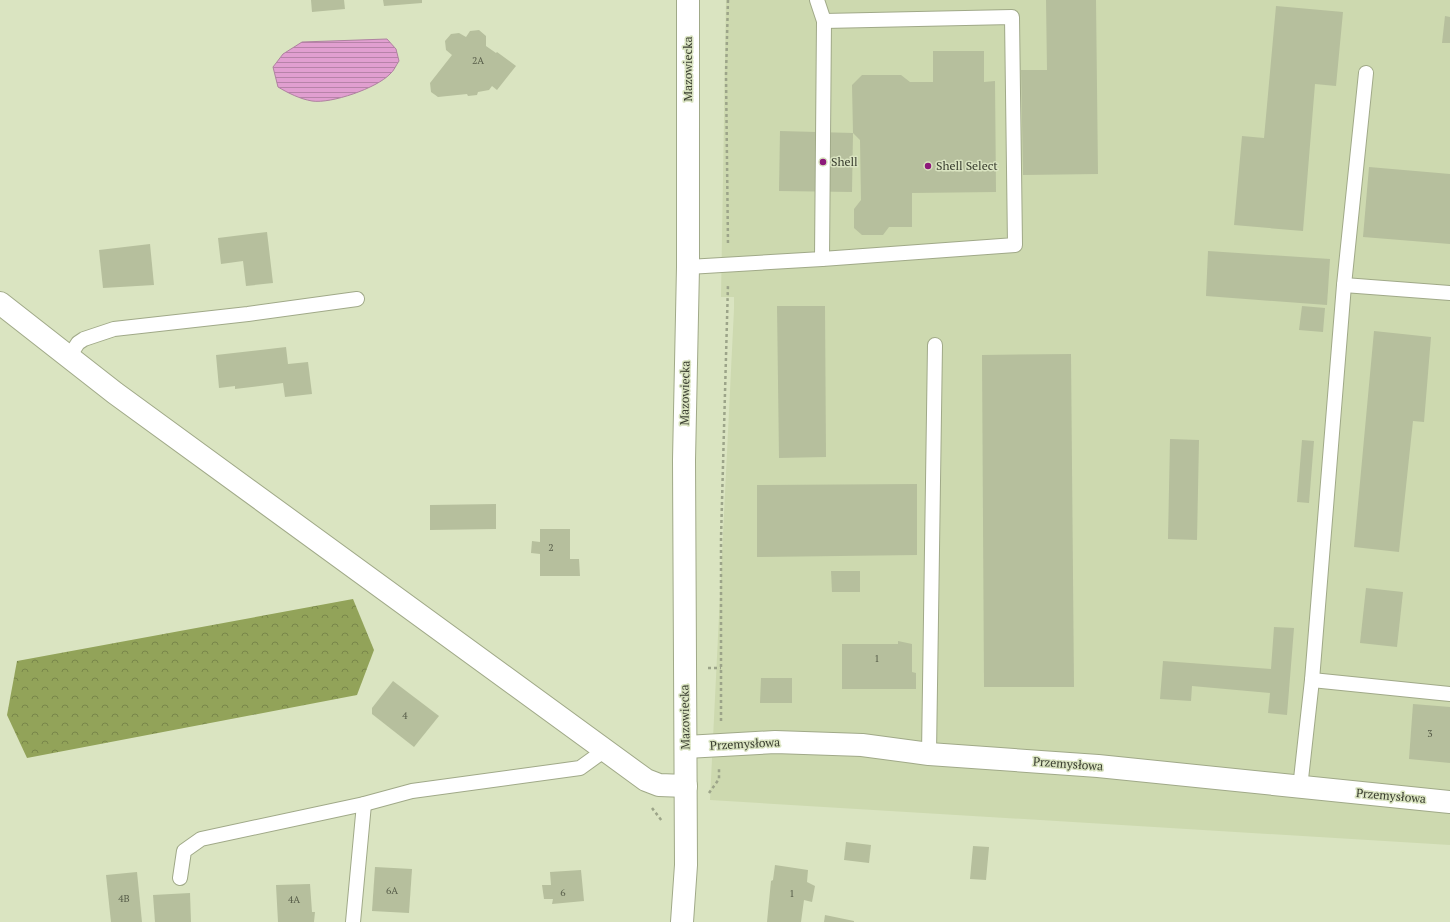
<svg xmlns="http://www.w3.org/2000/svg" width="1450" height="922" font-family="'PT Serif',serif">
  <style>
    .built { fill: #cdd9af }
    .forest { fill: url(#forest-crowns) }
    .water { fill: url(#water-rules); stroke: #af82a0 }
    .building { fill: #b6bf9d }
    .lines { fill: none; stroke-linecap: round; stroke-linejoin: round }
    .service-casing { stroke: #a0a988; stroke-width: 16 }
    .minor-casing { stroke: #a0a988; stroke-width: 24 }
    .secondary-casing { stroke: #a0a988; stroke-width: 24 }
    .path { stroke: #9ca489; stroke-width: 2.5; stroke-dasharray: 3 3; stroke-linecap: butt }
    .service { stroke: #fff; stroke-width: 14 }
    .minor { stroke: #fff; stroke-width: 22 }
    .secondary { stroke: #fff; stroke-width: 22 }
    .poi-dot { fill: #8d197a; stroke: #dae4c1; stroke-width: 1.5 }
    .labels { text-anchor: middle; stroke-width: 3; stroke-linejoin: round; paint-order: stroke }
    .number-label { font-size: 10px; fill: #585e4a }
    .street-label { font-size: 12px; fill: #393d2f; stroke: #dae4c1 }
    .poi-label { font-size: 12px; fill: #393d2f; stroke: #dae4c1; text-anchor: start }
  </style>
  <defs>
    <pattern id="forest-crowns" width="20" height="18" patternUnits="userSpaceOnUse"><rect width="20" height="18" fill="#92a359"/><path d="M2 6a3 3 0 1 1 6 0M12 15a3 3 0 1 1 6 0" fill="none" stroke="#78864a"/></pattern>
    <pattern id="water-rules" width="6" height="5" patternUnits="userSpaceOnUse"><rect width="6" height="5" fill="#e19fd0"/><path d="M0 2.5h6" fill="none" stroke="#b783a9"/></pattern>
  </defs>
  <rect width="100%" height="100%" fill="#dae4c1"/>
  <!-- built -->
  <path class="built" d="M726 0H1450V845L710 800 734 309V297H721Z"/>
  <!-- forest -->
  <path class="forest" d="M353 599 374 650 357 695 27 758 7 715 17 661Z"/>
  <!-- water -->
  <path class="water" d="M387 39 396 49 399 61C396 65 394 71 390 74 377 88 331 104 312 101 300 99 288 93 278 87L273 67 283 54 302 42Z"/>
  <!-- building -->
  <g class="building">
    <path d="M311 0H344L345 9 312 12Z"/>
    <path d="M383 0H422V3L384 6Z"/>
    <path d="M1046 0H1096L1098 174 1023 175 1021 70H1047Z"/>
    <path d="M1276 6 1343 12 1336 86 1315 84 1303 231 1234 225 1242 136 1264 138Z"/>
    <path d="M1445 16 1450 17V43H1442Z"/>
    <path d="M479 30 486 36V46L496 53 497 52 516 66 497 90 492 86 489 90 478 92 477 95 468 96 467 94 438 97 431 92 430 83 452 55 446 50 445 41 451 34 459 33 466 37 470 31Z"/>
    <path d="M933 51H984V82L995 81 996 192 912 193V227H889L883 235H862L854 228V209L861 200 860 140 853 133 852 85 862 75H901L910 82H933Z"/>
    <path d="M780 131 853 133 852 192 779 191Z"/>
    <path d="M1369 167 1450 174V244L1363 237Z"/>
    <path d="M267 232 273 283 246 286 243 261 221 264 218 238Z"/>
    <path d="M150 244 154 285 103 288 99 250Z"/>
    <path d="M1208 251 1330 259 1327 305 1206 296Z"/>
    <path d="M777 306H825L826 457 779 458Z"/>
    <path d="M1302 306 1325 308 1323 332 1299 330Z"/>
    <path d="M1374 331 1431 337 1424 422 1413 421 1399 552 1354 547Z"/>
    <path d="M286 347 288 364 308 362 312 394 285 397 283 383 235 389V386L219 388 216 355Z"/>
    <path d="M1071 354 1074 687H984L982 355Z"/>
    <path d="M1170 439 1199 440 1197 540 1168 539Z"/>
    <path d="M1302 440 1314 441 1309 503 1297 502Z"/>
    <path d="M917 484V555L757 557V485Z"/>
    <path d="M496 504V529L430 530V505Z"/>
    <path d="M540 529H570V559H579L580 576H540V554L531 553 532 541 540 542Z"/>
    <path d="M831 571H860V592H832Z"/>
    <path d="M1366 588 1403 592 1397 647 1360 643Z"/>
    <path d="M1274 627 1294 628 1287 715 1268 713 1270 693 1192 686 1191 701 1160 699 1163 661 1271 669Z"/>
    <path d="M898 641 912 644V672L916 673V689H842V644H898Z"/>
    <path d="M761 678H792V703H760Z"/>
    <path d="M393 681 439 716 414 747 372 714V708Z"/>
    <path d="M1413 704 1450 707V763L1409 759Z"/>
    <path d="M846 842 871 845 869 863 844 860Z"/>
    <path d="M973 846 989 847 986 880 970 879Z"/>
    <path d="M775 865 808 870 807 882 815 886 812 902 804 900 801 922H767L771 881 773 880Z"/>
    <path d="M375 867 412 869 409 913 372 911Z"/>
    <path d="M581 870 584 901 552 904 553 899H544L542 885H551L550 872Z"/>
    <path d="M137 872 142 922H111L106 875Z"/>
    <path d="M310 884 312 912H315L314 922H278L276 885Z"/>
    <path d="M190 893 191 922H155L153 895Z"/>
    <path d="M825 915 854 921V922H824Z"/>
  </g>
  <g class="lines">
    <defs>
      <g id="service">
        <path d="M822 259 1015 245 1012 17 824 21"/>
        <path d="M688 267 822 259 824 21 817 0"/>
        <path d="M1344 285 1450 293"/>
        <path d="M69 357 78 343 84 339 114 329 248 314 357 299"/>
        <path d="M1312 680 1450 694"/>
        <path d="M929 754 935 345"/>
        <path d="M1300 788 1312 680 1344 285 1366 73"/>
        <path d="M180 878 184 851 201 839 364 804 412 791 580 768 605 750"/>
        <path d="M353 922 364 804"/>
      </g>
      <g id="minor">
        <path d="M0 303 115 393 646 780 659 785 686 786"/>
        <path d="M686 747 775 742 862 745 929 754 1098 766 1450 802"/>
      </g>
      <path id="secondary" d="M682 922 686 865 684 460 688 267V0"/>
    </defs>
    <!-- service casing -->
    <use href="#service" class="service-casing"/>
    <!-- minor casing -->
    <use href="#minor" class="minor-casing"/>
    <!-- secondary casing -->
    <use href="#secondary" class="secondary-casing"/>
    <!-- path -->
    <g class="path">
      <path d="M728 0 726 75 728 245"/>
      <path d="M708 668H721"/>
      <path d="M721 721V538L728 284"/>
      <path d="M709 793 719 779V768"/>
      <path d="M652 808 662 821"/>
    </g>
    <!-- service -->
    <use href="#service" class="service"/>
    <!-- minor -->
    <use href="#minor" class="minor"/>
    <!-- secondary -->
    <use href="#secondary" class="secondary"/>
  </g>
  <!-- markers -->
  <g class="poi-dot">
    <circle cx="823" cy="162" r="4"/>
    <circle cx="928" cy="166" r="4"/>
  </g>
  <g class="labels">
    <!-- number labels -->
    <g class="number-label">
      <text x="478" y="64">2A</text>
      <text x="551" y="551">2</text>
      <text x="877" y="662">1</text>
      <text x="405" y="719">4</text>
      <text x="1430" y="737">3</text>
      <text x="392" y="894">6A</text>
      <text x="563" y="896">6</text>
      <text x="792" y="897">1</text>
      <text x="124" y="902">4B</text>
      <text x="294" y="903">4A</text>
    </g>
    <!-- street labels -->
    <g class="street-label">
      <text transform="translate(688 69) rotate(-90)" y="4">Mazowiecka</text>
      <text transform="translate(685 393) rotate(-89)" y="4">Mazowiecka</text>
      <text transform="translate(685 717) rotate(-91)" y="4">Mazowiecka</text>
      <text transform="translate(745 744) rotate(-3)" y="4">Przemysłowa</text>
      <text transform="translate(1068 764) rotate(4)" y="4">Przemysłowa</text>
      <text transform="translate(1391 796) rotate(5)" y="4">Przemysłowa</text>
    </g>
    <!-- poi labels -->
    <g class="poi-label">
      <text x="831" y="166">Shell</text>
      <text x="936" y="170">Shell Select</text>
    </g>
  </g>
</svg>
